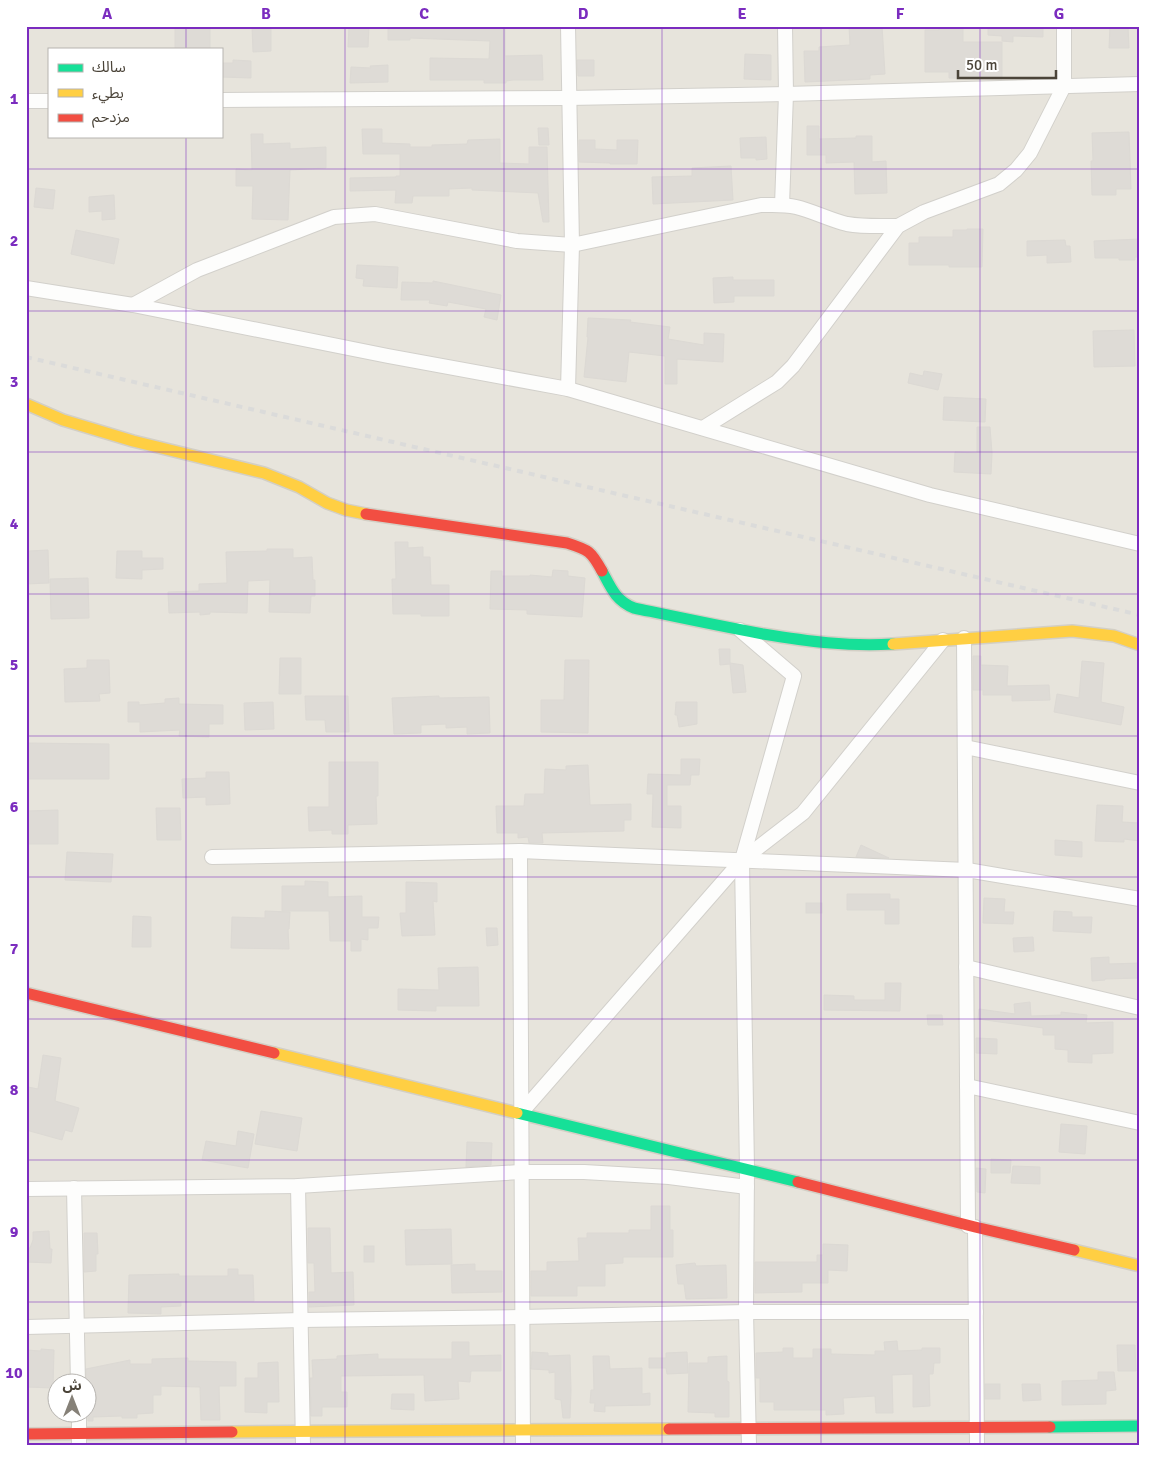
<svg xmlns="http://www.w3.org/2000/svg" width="1166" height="1471" font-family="Signika,'Noto Sans Arabic',sans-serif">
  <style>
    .residential { fill: #e7e4dc; fill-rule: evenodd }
    .building { fill: #dedbd6; stroke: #dcd9d4 }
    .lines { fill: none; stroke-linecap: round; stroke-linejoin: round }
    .street-casing { stroke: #d2d0cb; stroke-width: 16 }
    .fast-casing { stroke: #d3cfc5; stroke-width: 14 }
    .slow-casing { stroke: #d3cfc5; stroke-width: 14 }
    .jam-casing { stroke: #d3cfc5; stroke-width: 14 }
    .street { stroke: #fdfdfc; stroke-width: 14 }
    .fast { stroke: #16e098; stroke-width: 11 }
    .slow { stroke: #ffcf43; stroke-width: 11 }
    .jam { stroke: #f24e42; stroke-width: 11 }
    .rail { stroke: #dbdbda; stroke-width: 4; stroke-dasharray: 6 6; stroke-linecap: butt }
    .grid { fill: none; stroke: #7b2cbf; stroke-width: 1; stroke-opacity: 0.55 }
    .neatline { fill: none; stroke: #7b2cbf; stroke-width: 2 }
    .grid-label { font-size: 16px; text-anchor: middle; font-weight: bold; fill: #7b2cbf }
  </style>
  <rect width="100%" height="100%" fill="#f4f2ee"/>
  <!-- residential -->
  <path class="residential" d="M26 26H1140V1445H26ZM49 49H221V136H49ZM58 1384H88V1414H58Z"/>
  <!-- building -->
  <g class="building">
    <path d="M252 26H271V51L253 52Z"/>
    <path d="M349 26H369L368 47H348Z"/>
    <path d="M388 26H505V56L542 55 543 80H513L506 81V83H484V80H430V58L489 59 490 41 410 38V40H388Z"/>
    <path d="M849 26H882L885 74 870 75V79L805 82 804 51H819V47L850 45Z"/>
    <path d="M939 26H963V42H1002V79L949 78V72H925V30H939Z"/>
    <path d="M988 26H1043V37L1013 36V42L1002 41V36L988 35Z"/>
    <path d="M1110 26H1128L1129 48H1109Z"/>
    <path d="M175 27 210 28V49H175Z"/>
    <path d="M745 54 771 55V80L744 79Z"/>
    <path d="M233 60 251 61V78L221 77V63H233Z"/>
    <path d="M577 60H594V76H578Z"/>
    <path d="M388 65V82L350 83 351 67 371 68 370 66Z"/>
    <path d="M807 126H819V139L856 138V136H872V162L886 161 887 193 855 194 854 162 826 163V155H807Z"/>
    <path d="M538 128H548L549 145H539Z"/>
    <path d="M362 129H382V143L410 144V147H432V145L467 144 468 140 500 139V163L529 164V147H547L549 222H543L538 193 472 190V188L449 189V196H413L412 203H395L396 190 350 191V178L396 177V176H400V154H363Z"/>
    <path d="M1129 132 1131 189H1116V195H1092L1091 161H1093L1092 133Z"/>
    <path d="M251 134H263V144L290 143V149L326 147V168L290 170 288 220 252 219 253 186H236V169L252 170Z"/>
    <path d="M766 137 767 159 756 160V158H741L740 138Z"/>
    <path d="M579 140H595V149L617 150V140H638L637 164H610V163L579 162Z"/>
    <path d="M731 166 733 200 653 204 652 177 692 176V168Z"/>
    <path d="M36 188 55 190 53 209 34 207Z"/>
    <path d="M114 195 115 219 102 220V211L89 212V197Z"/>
    <path d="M967 229H983L982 267H949V265H909V243H919V237H953V230H967Z"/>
    <path d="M76 230 119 239 114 264 71 254Z"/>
    <path d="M1140 239V257H1135V260H1119V258H1095L1094 241Z"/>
    <path d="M1065 240 1066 246H1070L1071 262 1047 263V255L1027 256V241Z"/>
    <path d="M357 265 398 267 397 288 363 286 364 279 356 278Z"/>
    <path d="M733 277V280H774V296H734V302L714 303 713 278Z"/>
    <path d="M433 281 501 295 497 320 484 317 486 309 448 302 447 306 429 303 430 300H401L402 282 433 283Z"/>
    <path d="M588 318 631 320 630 322 670 327 668 339 704 345V333L724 334 723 362 677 359V384H665V356L629 352 626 382 584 377 588 337H587Z"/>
    <path d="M1134 330 1135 366 1094 367 1093 331Z"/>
    <path d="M924 371 942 374 938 390 908 383 910 373 923 376Z"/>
    <path d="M944 397 986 399 985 422 943 420Z"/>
    <path d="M977 427H990L992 453 991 474 954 472 955 452 977 453Z"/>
    <path d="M395 542H408V548L423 547V557H430L431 585H449V616H421V614H393L392 579H396Z"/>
    <path d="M267 549H293V558L312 557 313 580H315V596H311L310 613 269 612 270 580H268L248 581 247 613 210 612V614L200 615V612L169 613 168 592 199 591V584L227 583 226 552 267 551Z"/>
    <path d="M48 550 49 583 26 584V559H29V551Z"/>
    <path d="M117 551H142V558H163V569L142 570V579L116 578Z"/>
    <path d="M553 570 568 571V576L585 578 582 617 527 614V610L490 609 491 571H502V576H530V575L552 577Z"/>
    <path d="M88 578 89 618 51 619 50 579Z"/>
    <path d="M719 649H730V663L743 665 746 692 733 693 730 664 720 665Z"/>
    <path d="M973 656H981V665L1008 666 1007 686 1049 685 1050 700 1012 701V695H983V690H973Z"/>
    <path d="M280 658H301V694H279Z"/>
    <path d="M87 660H109L110 693 99 694 100 701 65 702 64 669 87 668Z"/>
    <path d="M565 660H589L588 733 541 732V700H564Z"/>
    <path d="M1082 661 1104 663 1101 702 1124 707 1121 725 1054 712 1057 694 1079 698Z"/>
    <path d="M305 696H348L349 732H326L325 720H306Z"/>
    <path d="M439 696V698L489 697 490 733 467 734V727L446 728V724L421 725V733L394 734 392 698Z"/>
    <path d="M179 698V704L223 705V724H209V737L179 736 180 730 140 732V722H128V702H139V705L165 703V699Z"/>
    <path d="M273 702 274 729 245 730 244 703Z"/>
    <path d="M676 702H697V724L679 727 677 715H675Z"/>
    <path d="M26 743 109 744V779H26Z"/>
    <path d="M681 759H700L699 775H691L690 785H667V806H681V828L652 827 653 794H647L648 774 681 775Z"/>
    <path d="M329 762H378V796H376L377 824 348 825V834H332V830L309 831 308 807H329Z"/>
    <path d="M588 765 590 805 631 804V820H624V831L542 833 543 843H529L528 837 518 838V833H497L496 806H524L525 794H544L545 769 566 770V766Z"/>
    <path d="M206 772H229L230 804 206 805V797L183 798 182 779 206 778Z"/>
    <path d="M1097 805 1123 806 1122 822 1140 823V841L1124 839V842L1095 841Z"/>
    <path d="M156 808H180L181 840H157Z"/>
    <path d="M58 810V844H26V811Z"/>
    <path d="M1055 840 1082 842V857L1055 855Z"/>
    <path d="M861 845 889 858 856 857Z"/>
    <path d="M67 852 113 854 111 882 65 880Z"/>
    <path d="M305 881 328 882V897L362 896V917H379L378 928H368V940L361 939V951H351V941H330L329 911H282V886H305Z"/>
    <path d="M406 882 437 883V902L433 901 435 935 402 936 400 913H406Z"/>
    <path d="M847 894H890V899H899V924H885V910H847Z"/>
    <path d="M984 898 1005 899 1004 912H1014L1013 924 983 923Z"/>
    <rect x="806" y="903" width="16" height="10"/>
    <path d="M265 911 290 912 289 929H288L289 949 231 948 232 917 265 918Z"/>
    <path d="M1054 911 1072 912V917H1092L1091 933 1053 931Z"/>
    <path d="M133 916 151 917V947H132Z"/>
    <path d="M486 928H497L498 945 487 946Z"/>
    <path d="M1033 937 1034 951 1014 952 1013 938Z"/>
    <path d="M1109 957V964L1140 963V978L1105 979V980L1092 981 1091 958Z"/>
    <path d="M478 967 479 1006H436V1011L398 1010V989L439 990 438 968Z"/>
    <path d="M885 983H901L900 1011 824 1010V995L854 996V1000H885Z"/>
    <path d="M1030 1002 1031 1016 1061 1015V1012L1087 1015 1086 1023 1113 1022V1053L1092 1054V1063L1068 1062V1050L1055 1049V1035H1043V1028L978 1019 979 1009 1015 1014 1014 1004Z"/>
    <path d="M927 1015H942L943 1025H928Z"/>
    <path d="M976 1038 997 1039V1054L976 1053Z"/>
    <path d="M43 1055 61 1058 55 1101 79 1108 72 1132 65 1130 62 1140 26 1130V1094L28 1087 38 1089Z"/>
    <path d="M261 1111 302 1118 297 1151 255 1144Z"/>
    <path d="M1061 1124 1087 1126 1085 1154 1059 1152Z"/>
    <path d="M238 1131 254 1134 248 1168 202 1160 206 1141 236 1146Z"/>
    <path d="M467 1142 492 1143 491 1165 466 1167Z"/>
    <path d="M991 1159 1011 1160 1010 1173H991Z"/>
    <path d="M1013 1166 1040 1167V1184L1011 1183Z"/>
    <path d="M976 1168 986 1169 985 1193 977 1192Z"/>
    <path d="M651 1206H670V1230H673V1257H623V1263L605 1264V1286H577V1296H531V1271H547V1262L579 1261 578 1238H587V1233H629V1230H651Z"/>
    <path d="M308 1228H330L331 1273 353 1272 354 1305 309 1307V1292H315L314 1263H308Z"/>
    <path d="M451 1229 452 1264 406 1265 405 1230Z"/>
    <path d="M49 1231 50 1249H52L51 1263 26 1262V1248H30L33 1240V1232Z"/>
    <path d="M84 1233H97L98 1254H96V1271L84 1272Z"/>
    <path d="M823 1244 848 1245 847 1271 828 1270V1283H802V1292L755 1293V1262H817V1255H823Z"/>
    <rect x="364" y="1246" width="10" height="16"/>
    <path d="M695 1263 696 1266 726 1265 727 1298 686 1299 684 1284H678L676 1265Z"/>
    <path d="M475 1264V1271H502V1292L452 1293 451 1265Z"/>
    <path d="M228 1269H238V1275H253L254 1301H181V1306L161 1307V1314L128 1313 129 1275 179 1274V1276H228Z"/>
    <path d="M897 1341 898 1351 922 1350V1348H940V1363H934L933 1374H929L930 1406 913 1407V1374L892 1375 893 1413H876L875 1396 843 1398 844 1414 826 1415V1410H774V1402H760V1378H756V1353L783 1352V1348H793V1358H813V1349H831V1354L875 1355V1351H885L884 1342Z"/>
    <path d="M452 1342H469V1356L501 1355V1371H471L470 1382 458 1381 459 1399 425 1401 424 1375 341 1376V1392H347V1407H322V1416H311L310 1378H313L312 1360 337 1359V1356L378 1354V1359H452Z"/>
    <path d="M1117 1345H1135L1136 1371H1118Z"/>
    <path d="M41 1349 54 1350 53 1388 26 1387V1350L41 1351Z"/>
    <path d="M532 1352 548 1353V1356L570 1355 571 1390 570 1418H563L561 1400 555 1399V1372L549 1373V1370L531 1369Z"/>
    <path d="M687 1352 688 1373 667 1374 666 1368H649V1358H666V1353Z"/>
    <path d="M593 1356H609L610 1369 642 1368V1394L650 1393V1405L605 1406V1412L594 1411 595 1403H590L591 1390H594Z"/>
    <path d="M727 1356V1381L729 1382V1417H715V1413L688 1412 689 1363H708V1357Z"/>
    <path d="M188 1358V1361L236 1362V1386H219L220 1420H201L200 1387 161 1386V1395H153V1413L137 1414V1418H122V1416L93 1417V1421H88L86 1369 130 1360V1364H152V1359Z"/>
    <path d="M278 1362 279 1402H267V1413L245 1412V1378H258V1363Z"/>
    <path d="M1098 1372H1114L1116 1390 1106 1391V1404L1062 1405V1381L1098 1380Z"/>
    <rect x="985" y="1384" width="15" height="15"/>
    <path d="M1022 1384H1040L1041 1400 1023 1401Z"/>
    <path d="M392 1394H414V1410L391 1409Z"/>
  </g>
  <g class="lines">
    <defs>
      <g id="street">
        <path d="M221 100 569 98 786 94 1140 84"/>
        <path d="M26 101H49"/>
        <path d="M782 205 786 94 785 26"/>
        <path d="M26 288 133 305 388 356 568 389 930 495 1140 544"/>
        <path d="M133 305 197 270 334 217 375 214 517 241 572 245 761 205C773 205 784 204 796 207 813 211 830 220 847 224 864 227 881 226 898 226"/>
        <path d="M568 389 572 245 568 26"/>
        <path d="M703 428 777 382 793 366 898 226 924 212 999 184 1016 170 1030 153 1064 86V26"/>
        <path d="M740 630 794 676 742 860 747 1169 746 1312 749 1445"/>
        <path d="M964 638C966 834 967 1030 968 1226"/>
        <path d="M965 747 1140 783"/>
        <path d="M520 851 523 1445"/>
        <path d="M212 857 520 851 967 870 1140 899"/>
        <path d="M966 967 1140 1008"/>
        <path d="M967 1086 1140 1123"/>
        <path d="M520 1114 742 860 803 813 943 640"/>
        <path d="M298 1186 303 1445"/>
        <path d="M74 1188 78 1384"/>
        <path d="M26 1189 298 1186 520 1172H584L669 1177 747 1187"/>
        <path d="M975 1227 977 1445"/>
        <path d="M26 1327 301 1320 522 1317 746 1312H976"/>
        <path d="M79 1414V1445"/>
      </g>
      <g id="fast">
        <path d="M602 571C611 588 616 601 634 608 677 617 719 626 763 634 806 641 849 647 893 644"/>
        <path d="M517 1113 798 1182"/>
        <path d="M1050 1427 1140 1426"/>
      </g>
      <g id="slow">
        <path d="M26 404 63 420 133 441 264 473 299 487 327 503 346 510 366 514"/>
        <path d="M893 644 1072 631 1114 636 1140 645"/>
        <path d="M274 1053 517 1113"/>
        <path d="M1074 1250 1140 1266"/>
        <path d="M232 1432 669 1429"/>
      </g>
      <g id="jam">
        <path d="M366 514 567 543C589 550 591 551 602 571"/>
        <path d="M26 993 274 1053"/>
        <path d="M798 1182 975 1227 1074 1250"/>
        <path d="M669 1429 1050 1427"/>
        <path d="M26 1434 232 1432"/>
      </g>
    </defs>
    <!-- street casing -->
    <use href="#street" class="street-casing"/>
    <!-- fast casing -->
    <use href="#fast" class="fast-casing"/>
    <!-- slow casing -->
    <use href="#slow" class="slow-casing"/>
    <!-- jam casing -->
    <use href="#jam" class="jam-casing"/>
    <!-- street -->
    <use href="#street" class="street"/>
    <!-- fast -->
    <use href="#fast" class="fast"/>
    <!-- slow -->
    <use href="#slow" class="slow"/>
    <!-- jam -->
    <use href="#jam" class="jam"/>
    <!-- rail -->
    <path class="rail" d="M26 357 1140 615"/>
  </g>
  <!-- grid -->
  <path class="grid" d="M186 26V49M345 26V1445M504 26V1445M662 26V1445M821 26V1445M980 26V1445M186 136V1445M26 169H1140M26 311H1140M26 452H1140M26 594H1140M26 736H1140M26 877H1140M26 1019H1140M26 1160H1140M26 1302H1140"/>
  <!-- border -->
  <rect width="1166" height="1471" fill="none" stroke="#ffffff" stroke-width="55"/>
  <!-- legend -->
  <rect x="48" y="48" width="175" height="90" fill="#ffffff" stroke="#b7b4b0"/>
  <rect x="58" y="64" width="25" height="8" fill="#16e098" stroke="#b7b4b0"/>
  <text x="92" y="72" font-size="15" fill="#4b4439">سالك</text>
  <rect x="58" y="89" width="25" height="8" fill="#ffcf43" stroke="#b7b4b0"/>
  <text x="92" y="98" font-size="15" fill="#4b4439">بطيء</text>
  <rect x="58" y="114" width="25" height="8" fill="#f24e42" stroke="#b7b4b0"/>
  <text x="92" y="122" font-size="15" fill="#4b4439">مزدحم</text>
  <!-- north arrow -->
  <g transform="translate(72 1398)"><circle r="24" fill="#ffffff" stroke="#b7b4b0"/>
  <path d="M0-4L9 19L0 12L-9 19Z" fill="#868178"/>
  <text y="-8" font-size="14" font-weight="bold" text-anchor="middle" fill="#4b4439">ش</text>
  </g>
  <!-- scale -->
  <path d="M958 70v8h98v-8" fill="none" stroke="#4b4439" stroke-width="2.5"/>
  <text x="966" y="70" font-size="15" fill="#4b4439" stroke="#ffffff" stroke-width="4" paint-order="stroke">50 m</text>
  <rect x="28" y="28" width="1110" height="1416" class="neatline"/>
  <g class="grid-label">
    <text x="107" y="19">A</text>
    <text x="266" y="19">B</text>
    <text x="424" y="19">C</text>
    <text x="583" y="19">D</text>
    <text x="742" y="19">E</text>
    <text x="900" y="19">F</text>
    <text x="1059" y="19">G</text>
    <text x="14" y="104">1</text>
    <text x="14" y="246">2</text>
    <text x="14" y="387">3</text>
    <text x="14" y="529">4</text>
    <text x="14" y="670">5</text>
    <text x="14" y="812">6</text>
    <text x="14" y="954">7</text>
    <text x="14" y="1095">8</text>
    <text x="14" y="1237">9</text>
    <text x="14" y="1378">10</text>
  </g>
</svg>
